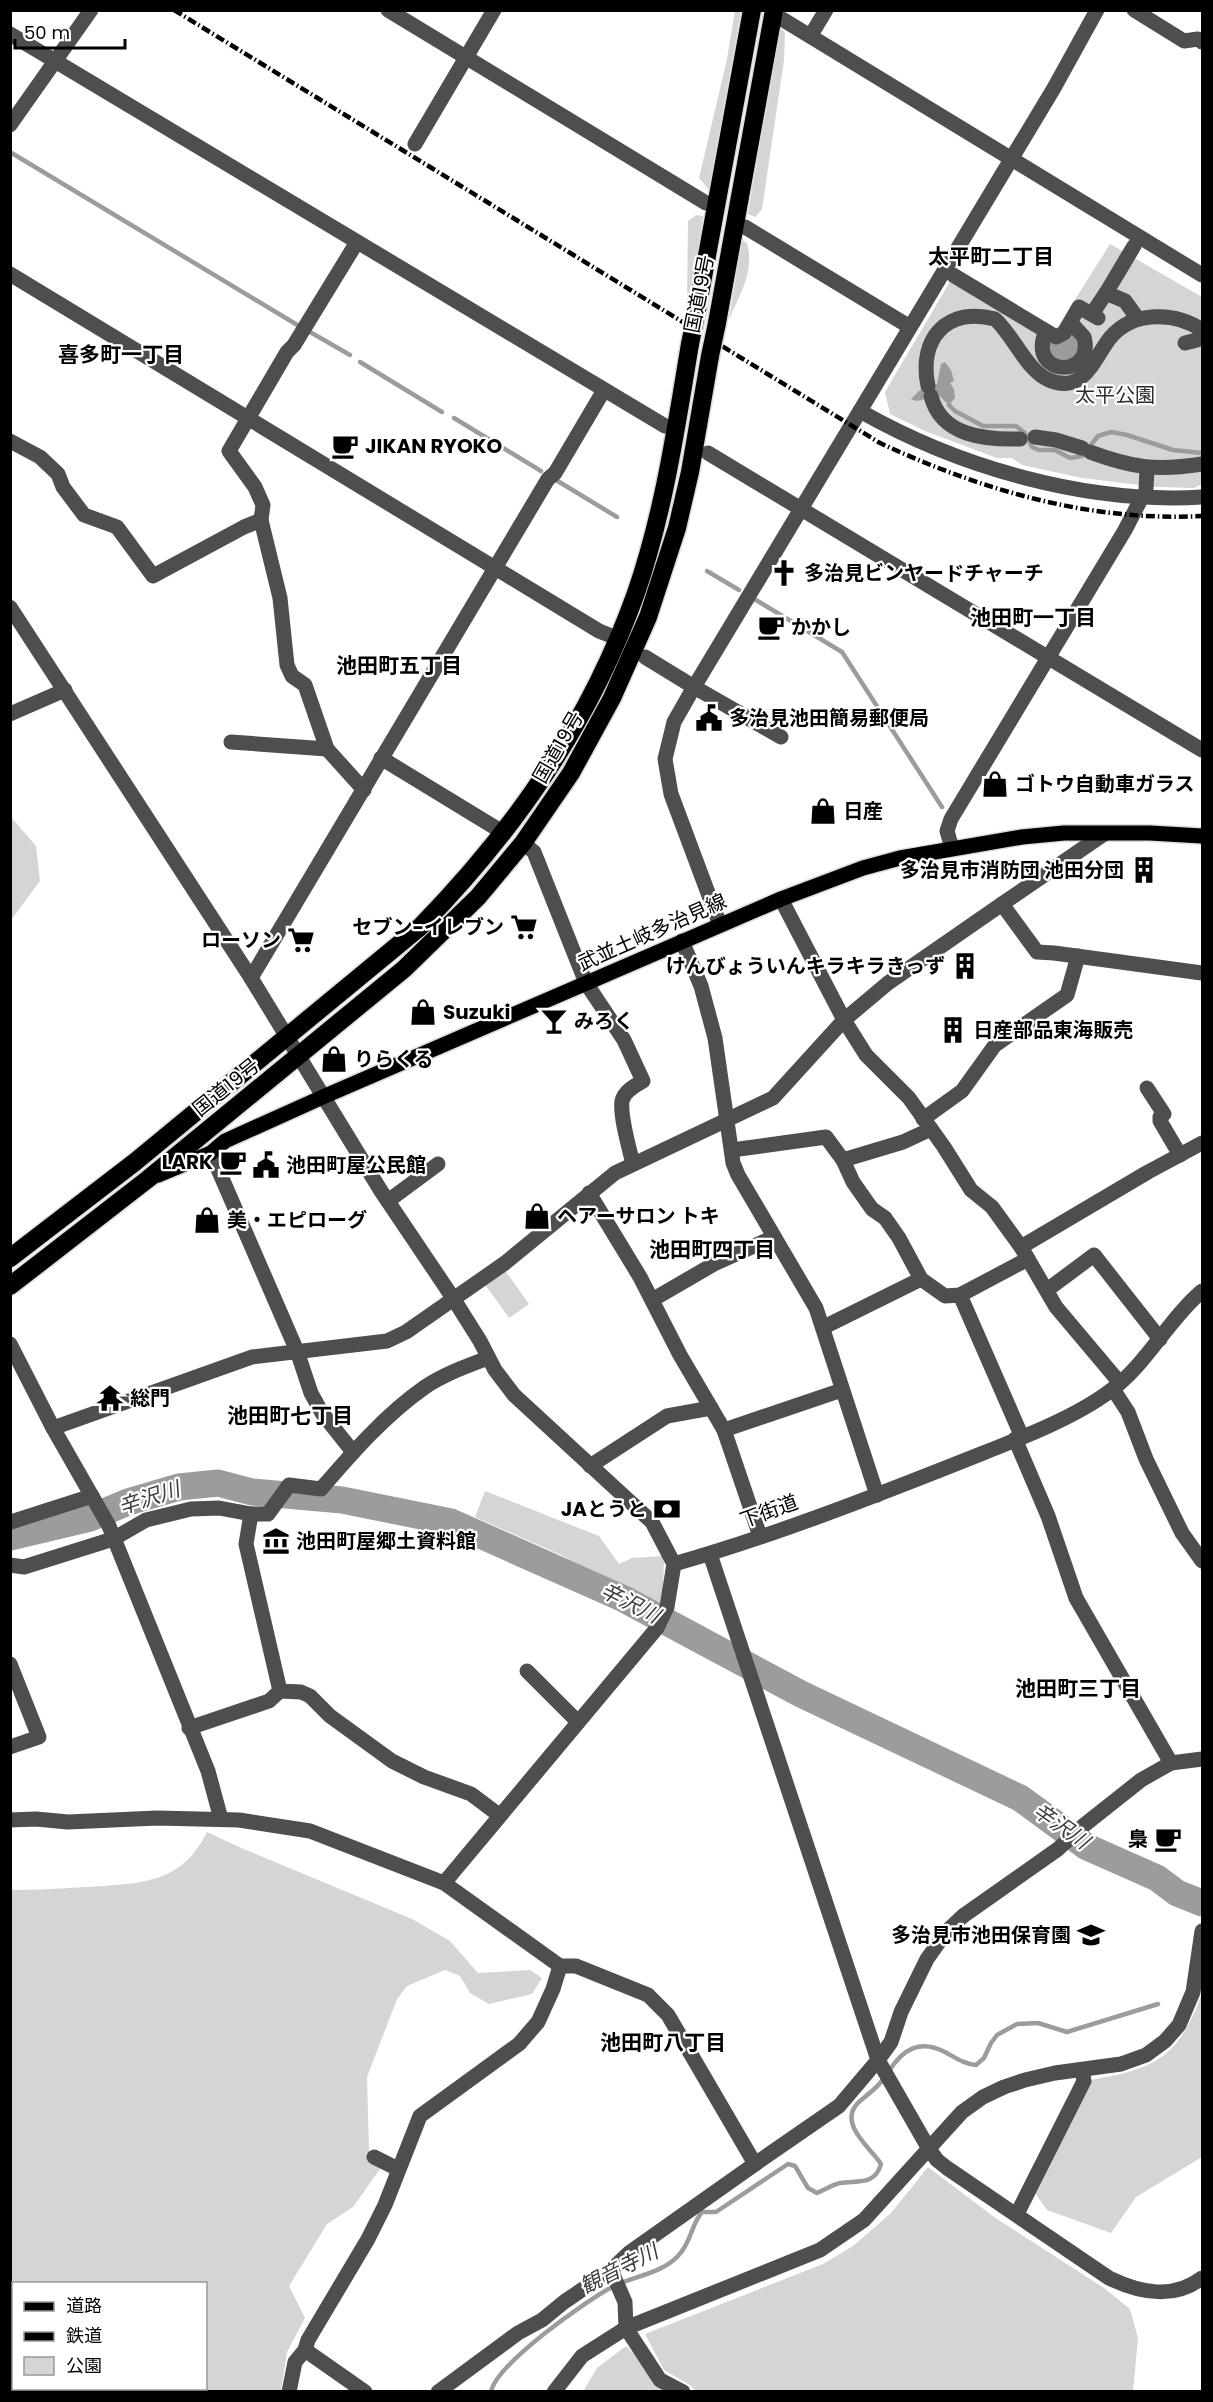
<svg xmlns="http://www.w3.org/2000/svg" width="1213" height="2402" font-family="Poppins,'Noto Sans JP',sans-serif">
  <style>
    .green { fill: #d5d5d5; fill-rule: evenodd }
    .water { fill: #9c9c9c }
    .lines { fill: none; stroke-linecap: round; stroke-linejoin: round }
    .stream { stroke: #9c9c9c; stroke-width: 4.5 }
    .river { stroke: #9c9c9c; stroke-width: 27 }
    .major-casing { stroke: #dbdbdb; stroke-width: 18 }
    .highway-casing { stroke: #dbdbdb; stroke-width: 21 }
    .minor { stroke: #4e4e4e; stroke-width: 15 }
    .major { stroke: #000; stroke-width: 15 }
    .highway { stroke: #000; stroke-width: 18 }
    .rail { stroke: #000; stroke-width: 4.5; stroke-dasharray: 9 3 1.5 3; stroke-linecap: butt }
    .highway-bridge-casing { stroke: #dbdbdb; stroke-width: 21; stroke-linecap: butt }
    .highway-bridge { stroke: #000; stroke-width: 18 }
    .labels { text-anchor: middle; stroke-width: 4.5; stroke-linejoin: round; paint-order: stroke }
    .street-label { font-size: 20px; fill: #000; stroke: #fff }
    .park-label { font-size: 20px; fill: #2c2c2c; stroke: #fff }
    .poi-label { font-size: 20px; font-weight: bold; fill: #000; stroke: #fff; text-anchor: start }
    .neighbourhood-label { font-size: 21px; font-weight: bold; fill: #000; stroke: #fff }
    .water-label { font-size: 21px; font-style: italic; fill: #3d3d3d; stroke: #fff }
  </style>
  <rect width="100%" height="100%" fill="#fff"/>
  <!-- green -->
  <g class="green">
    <path d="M735 11H741L709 190 699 178 727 59Z"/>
    <path d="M780 27 785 33 784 60 762 209 755 217 748 214Z"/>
    <path d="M696 215 703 216 689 306H687L688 221Z"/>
    <path d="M742 240 747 243C755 272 740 293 729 320Z"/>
    <path d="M1110 244 1202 297V484L1194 488 1156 487 1082 478 1022 465 1012 458H997L925 431 890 414 885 392 955 273 1054 333Z"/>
    <path d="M11 817 36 846 40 881 11 920Z"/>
    <path d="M504 1269 529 1304 509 1318 484 1283Z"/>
    <path d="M485 1491 599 1536 619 1564 632 1558 664 1556 663 1594 659 1607 561 1555 475 1517Z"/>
    <path d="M207 1832 239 1847 412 1919 450 1941 478 1973 530 1970 542 1978 532 1994 489 2004 470 1993 460 1976 445 1970 407 1986 397 1999 367 2077 369 2150 380 2169 353 2207 327 2224 289 2286 305 2318 287 2352 281 2391H11L10 1888 14 1890C39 1890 63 1888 88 1887 140 1883 181 1885 207 1832ZM14 2284H206V2388H14Z"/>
    <path d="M1202 1993V2157L1136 2197 1111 2233 1047 2210 1030 2186 1084 2081C1152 2070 1178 2061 1202 1993Z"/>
    <path d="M928 2167 994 2217 1104 2288 1130 2309 1138 2338 1133 2391 696 2392 690 2385 664 2370 645 2334 823 2264 853 2246 891 2213Z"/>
    <path d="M626 2346 660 2380 683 2391 586 2392 584 2390 597 2368Z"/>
  </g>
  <!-- water -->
  <g class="water">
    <path d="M1073 328 1083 341 1076 359 1051 360 1044 340Z"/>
    <path d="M945 362 951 370 954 381 950 383 954 389 955 398 949 405 936 393C927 397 920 404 911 399L921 389 937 384 941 364Z"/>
  </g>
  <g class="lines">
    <!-- stream -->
    <g class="stream">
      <path d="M10 152 299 326"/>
      <path d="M310 332 350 355"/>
      <path d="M360 362 442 412"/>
      <path d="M949 405 955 411 983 426H1016L1025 433 1032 447 1039 450H1055L1070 458 1082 456 1098 436 1111 432 1127 435 1173 450 1202 453"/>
      <path d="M454 418 541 471"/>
      <path d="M556 480 617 517"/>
      <path d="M707 571 739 590"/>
      <path d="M756 600 842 652 942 807"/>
      <path d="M889 2071C903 2049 920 2039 945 2052 956 2058 964 2064 976 2065L984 2058 991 2043 997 2035 1017 2024 1038 2023 1067 2032 1158 2004"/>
      <path d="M491 2392C496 2364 586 2301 612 2287 633 2276 661 2274 678 2256 691 2243 691 2225 702 2212H716L788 2164 795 2166 808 2188 817 2193C824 2190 832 2185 840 2183 857 2180 875 2186 881 2164 873 2150 838 2125 857 2104 866 2095 877 2089 884 2078"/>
    </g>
    <!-- river -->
    <path class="river" d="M10 1537 90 1518 128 1502 179 1487 218 1483 252 1492 342 1500 451 1522 624 1599 801 1694 1020 1798 1087 1847 1157 1878 1177 1893 1202 1903"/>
    <defs>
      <path id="major" d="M158 1175 211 1153 225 1141 325 1096 781 899 863 868 900 858 1022 837 1064 833H1150L1202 836"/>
      <g id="highway">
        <path d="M697 310 752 10"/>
        <path d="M717 323 774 10"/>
        <path d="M10 1258 135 1162 420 927C515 830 590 722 636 593 664 512 676 428 690 344"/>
        <path d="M10 1286 148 1179 404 969 478 897 523 843 571 773 612 698 648 617 677 528 690 472 710 356"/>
      </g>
    </defs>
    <!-- major casing -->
    <use href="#major" class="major-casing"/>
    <!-- highway casing -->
    <use href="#highway" class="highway-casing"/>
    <!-- minor -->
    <g class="minor">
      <path d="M388 10 706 203"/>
      <path d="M1134 10 1184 41 1198 39 1202 42"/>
      <path d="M782 19 1202 275"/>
      <path d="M10 34 665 426"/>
      <path d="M811 35 826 10"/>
      <path d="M10 125 91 10"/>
      <path d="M415 144 494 10"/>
      <path d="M745 227 910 327"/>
      <path d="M357 242 294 345 287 352 229 451 255 487 263 505 261 520 280 598 287 665 292 676 305 685 327 749 364 790"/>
      <path d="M10 274 599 631 609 635"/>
      <path d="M953 275 1056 337 1064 333 1079 307 1098 318"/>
      <path d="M1106 293 1134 246"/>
      <path d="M1092 314 1106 293 1125 301 1138 319"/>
      <path d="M1044 336C1031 377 1095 378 1084 337L1073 325"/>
      <path d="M1185 343 1197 340 1202 332"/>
      <path d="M928 386C918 339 947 306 995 319 1013 335 1027 371 1049 380 1084 395 1094 358 1110 338 1133 310 1176 312 1202 330"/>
      <path d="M931 396C941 436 985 440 1020 439"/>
      <path d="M860 411C960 468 1087 504 1202 497"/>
      <path d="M1035 437 1056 440 1082 448"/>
      <path d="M10 441 40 457 58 474 63 487 84 515 117 527 153 576 244 527 261 520"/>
      <path d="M1090 452C1133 468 1157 471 1202 464"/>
      <path d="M708 453 1202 750"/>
      <path d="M1146 489 1147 469"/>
      <path d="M10 607 251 978 381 1191 453 1298 480 1341 495 1370 514 1395 652 1522 674 1564 667 1607 657 1628 444 1883"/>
      <path d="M645 657 694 687 674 722 665 759 671 794 720 925"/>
      <path d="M10 714 65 690"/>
      <path d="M781 737 694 687 1054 88 1097 10"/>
      <path d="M231 742 327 749"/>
      <path d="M381 758 504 833"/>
      <path d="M1104 834 1002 904 1037 952 1054 953 1202 973"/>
      <path d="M523 843 534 852 586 983 624 1040 643 1081C636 1085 624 1091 622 1101 620 1117 629 1147 633 1164"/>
      <path d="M952 848 947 831 951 819 1125 530 1142 497"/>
      <path d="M781 899 844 1020 866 1055 909 1098 944 1147 971 1190 992 1207 1021 1247 1056 1307 1120 1383"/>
      <path d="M682 941 701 986 715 1038 733 1163 738 1175 816 1308 877 1495"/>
      <path d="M251 978 548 479 555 473 604 390"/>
      <path d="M1147 1088 1164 1114 1160 1117V1121L1180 1155"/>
      <path d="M923 1119 962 1091 995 1045 1067 995 1078 956"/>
      <path d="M732 1150 826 1137 843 1160 853 1182 872 1209 885 1218 899 1238 921 1279 945 1296 960 1295 1028 1259"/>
      <path d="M211 1153 297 1351 311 1393 322 1413 353 1452"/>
      <path d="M843 1160 903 1142 931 1129"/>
      <path d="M589 1193 640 1277 680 1355 724 1430 760 1536"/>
      <path d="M388 1201 438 1164"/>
      <path d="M1021 1247 1148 1172 1202 1143"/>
      <path d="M1047 1290 1094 1255 1160 1339"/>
      <path d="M960 1295 1022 1437"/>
      <path d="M652 1300 714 1264 774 1237"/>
      <path d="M824 1327 921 1279"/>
      <path d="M10 1344 53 1428 109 1526 208 1771 221 1819"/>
      <path d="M1113 1389 1128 1412 1146 1459 1182 1533 1202 1561"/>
      <path d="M53 1428 252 1357 387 1341 406 1332 505 1263 615 1173 773 1098 844 1020 888 983 1002 904"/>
      <path d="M724 1430 842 1390"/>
      <path d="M1015 1439 1048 1516 1076 1598 1171 1763 1202 1759"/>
      <path d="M590 1466 667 1416 711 1408"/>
      <path d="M251 1514H268L289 1485 321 1489C353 1452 385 1415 425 1387 444 1374 467 1366 488 1358"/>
      <path d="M11 1522 92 1496"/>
      <path d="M710 1554 878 2060 929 2149 937 2160 947 2168 1109 2278C1140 2293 1173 2300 1202 2278"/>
      <path d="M674 1564C769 1537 862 1501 953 1465 1002 1445 1069 1422 1110 1391 1147 1364 1168 1320 1202 1291"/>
      <path d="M10 1565 24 1567 113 1539 146 1520 191 1509 219 1508 251 1514 246 1544 280 1691 301 1692 310 1696 330 1716 392 1761 424 1777 471 1794 499 1815"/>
      <path d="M10 1664 39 1737 10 1747"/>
      <path d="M527 1671 578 1722"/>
      <path d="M189 1728 269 1701 280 1691"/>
      <path d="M10 1820 36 1819 68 1822 157 1818 239 1820 310 1831 444 1883 560 1966H576L648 1995 668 2015 755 2164 839 2106 878 2060 891 2042 901 2012 927 1959 947 1931 963 1916 1058 1849 1083 1826 1141 1780 1171 1763"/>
      <path d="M374 2157 398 2169"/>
      <path d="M1017 2214 1084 2081 1082 2070"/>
      <path d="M611 2270 625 2302 626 2328 660 2380 683 2392"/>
      <path d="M305 2350 365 2392"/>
      <path d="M289 2392 295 2362 305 2350 308 2340 368 2239 385 2205 420 2116 519 2044 538 2022 553 1989 560 1966"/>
      <path d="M438 2392 518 2333 542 2320 564 2302 611 2270 629 2253 755 2164"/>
      <path d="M554 2392 582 2356 626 2328 820 2250 864 2220 962 2112 983 2097 1004 2087 1025 2080 1055 2073 1121 2064 1146 2055 1165 2041 1179 2025 1193 1992 1202 1931"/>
    </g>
    <!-- major -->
    <use href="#major" class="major"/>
    <!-- highway -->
    <use href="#highway" class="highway"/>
    <!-- rail -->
    <path class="rail" d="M174 10 880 443C981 490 1090 522 1202 516"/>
    <defs>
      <g id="highway-bridge">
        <path d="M690 344 697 310"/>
        <path d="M710 356 717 323"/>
      </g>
    </defs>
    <!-- highway-bridge casing -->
    <use href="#highway-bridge" class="highway-bridge-casing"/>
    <!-- highway-bridge -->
    <use href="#highway-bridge" class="highway-bridge"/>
  </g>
  <!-- icons -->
  <defs>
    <symbol id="cafe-bare" viewBox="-9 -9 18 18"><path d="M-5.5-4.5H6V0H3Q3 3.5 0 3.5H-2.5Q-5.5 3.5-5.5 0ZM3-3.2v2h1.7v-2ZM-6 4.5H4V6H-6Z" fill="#000" stroke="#fff" stroke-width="2.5" paint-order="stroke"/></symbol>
    <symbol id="church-bare" viewBox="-9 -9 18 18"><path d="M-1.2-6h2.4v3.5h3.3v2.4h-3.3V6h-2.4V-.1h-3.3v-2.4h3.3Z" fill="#000" stroke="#fff" stroke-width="2.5" paint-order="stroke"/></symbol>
    <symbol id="civic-bare" viewBox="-9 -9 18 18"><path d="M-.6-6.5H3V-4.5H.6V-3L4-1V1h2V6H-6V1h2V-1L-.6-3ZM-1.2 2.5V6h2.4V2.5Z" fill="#000" stroke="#fff" stroke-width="2.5" paint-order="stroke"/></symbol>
    <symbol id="shop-bare" viewBox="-9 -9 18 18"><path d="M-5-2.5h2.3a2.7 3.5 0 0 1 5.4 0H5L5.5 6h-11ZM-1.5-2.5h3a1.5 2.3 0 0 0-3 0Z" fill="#000" stroke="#fff" stroke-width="2.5" paint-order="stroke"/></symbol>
    <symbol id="building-bare" viewBox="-9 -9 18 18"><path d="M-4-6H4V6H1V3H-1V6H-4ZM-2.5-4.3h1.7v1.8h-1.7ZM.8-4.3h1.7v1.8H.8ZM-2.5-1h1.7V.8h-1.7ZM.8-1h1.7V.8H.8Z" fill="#000" stroke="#fff" stroke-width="2.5" paint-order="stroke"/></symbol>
    <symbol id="supermarket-bare" viewBox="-9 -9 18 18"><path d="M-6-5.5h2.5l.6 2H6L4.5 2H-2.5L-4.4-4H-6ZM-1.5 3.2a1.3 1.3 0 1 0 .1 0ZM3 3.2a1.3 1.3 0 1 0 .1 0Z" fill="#000" stroke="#fff" stroke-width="2.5" paint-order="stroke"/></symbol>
    <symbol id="bar-bare" viewBox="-9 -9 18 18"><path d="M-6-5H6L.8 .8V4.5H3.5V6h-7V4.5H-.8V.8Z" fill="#000" stroke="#fff" stroke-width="2.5" paint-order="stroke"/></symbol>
    <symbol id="temple-bare" viewBox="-9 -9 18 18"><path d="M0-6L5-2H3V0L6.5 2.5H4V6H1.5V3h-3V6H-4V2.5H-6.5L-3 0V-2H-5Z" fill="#000" stroke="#fff" stroke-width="2.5" paint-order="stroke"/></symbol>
    <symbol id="bank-bare" viewBox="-9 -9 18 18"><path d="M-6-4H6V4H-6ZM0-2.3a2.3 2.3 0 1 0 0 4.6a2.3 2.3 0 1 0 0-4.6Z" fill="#000" stroke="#fff" stroke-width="2.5" paint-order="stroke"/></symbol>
    <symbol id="museum-bare" viewBox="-9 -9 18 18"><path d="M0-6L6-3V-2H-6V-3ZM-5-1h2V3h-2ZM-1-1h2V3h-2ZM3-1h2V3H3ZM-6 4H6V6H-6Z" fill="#000" stroke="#fff" stroke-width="2.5" paint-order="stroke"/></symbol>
    <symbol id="school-bare" viewBox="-9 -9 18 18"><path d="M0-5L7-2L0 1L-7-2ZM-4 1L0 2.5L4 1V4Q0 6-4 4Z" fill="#000" stroke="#fff" stroke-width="2.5" paint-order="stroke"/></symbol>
  </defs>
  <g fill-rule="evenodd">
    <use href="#cafe-bare" x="326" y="427" width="38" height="38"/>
    <use href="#church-bare" x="765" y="554" width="38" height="38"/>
    <use href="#cafe-bare" x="752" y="608" width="38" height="38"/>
    <use href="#civic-bare" x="690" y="699" width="38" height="38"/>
    <use href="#shop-bare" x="976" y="765" width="38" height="38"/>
    <use href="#shop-bare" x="804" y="792" width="38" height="38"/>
    <use href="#building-bare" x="1125" y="851" width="38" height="38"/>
    <use href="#supermarket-bare" x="505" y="908" width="38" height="38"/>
    <use href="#supermarket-bare" x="282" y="921" width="38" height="38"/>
    <use href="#building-bare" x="946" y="947" width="38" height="38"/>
    <use href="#shop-bare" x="404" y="993" width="38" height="38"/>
    <use href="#bar-bare" x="535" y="1002" width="38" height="38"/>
    <use href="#building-bare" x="934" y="1011" width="38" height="38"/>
    <use href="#shop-bare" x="315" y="1040" width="38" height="38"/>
    <use href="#cafe-bare" x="214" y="1143" width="38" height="38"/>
    <use href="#civic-bare" x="247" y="1146" width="38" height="38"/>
    <use href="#shop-bare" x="518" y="1197" width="38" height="38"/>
    <use href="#shop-bare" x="188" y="1201" width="38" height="38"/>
    <use href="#temple-bare" x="91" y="1379" width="38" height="38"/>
    <use href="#bank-bare" x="648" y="1490" width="38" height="38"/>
    <use href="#museum-bare" x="257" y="1522" width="38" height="38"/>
    <use href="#cafe-bare" x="1149" y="1820" width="38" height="38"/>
    <use href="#school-bare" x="1072" y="1916" width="38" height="38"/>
  </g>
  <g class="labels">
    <!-- street labels -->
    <g class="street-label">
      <text transform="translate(699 294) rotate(-79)" y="7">国道19号</text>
      <text transform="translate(558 747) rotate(-60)" y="7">国道19号</text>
      <text transform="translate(652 932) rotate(-24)" y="7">武並土岐多治見線</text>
      <text transform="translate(226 1087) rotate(-39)" y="7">国道19号</text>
      <text transform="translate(769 1511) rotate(-20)" y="7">下街道</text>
    </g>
    <!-- park labels -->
    <g class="park-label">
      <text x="1115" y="402">太平公園</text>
    </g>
    <!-- poi labels -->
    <g class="poi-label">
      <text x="365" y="453">JIKAN RYOKO</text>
      <text x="804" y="580">多治見ビンヤードチャーチ</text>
      <text x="791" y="634">かかし</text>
      <text x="729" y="725">多治見池田簡易郵便局</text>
      <text x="1015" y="791">ゴトウ自動車ガラス</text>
      <text x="843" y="818">日産</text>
      <text x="1124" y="877" text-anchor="end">多治見市消防団 池田分団</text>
      <text x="504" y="934" text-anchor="end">セブン-イレブン</text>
      <text x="281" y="947" text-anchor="end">ローソン</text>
      <text x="945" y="973" text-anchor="end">けんびょういんキラキラきっず</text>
      <text x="443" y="1019">Suzuki</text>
      <text x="574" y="1028">みろく</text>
      <text x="973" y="1037">日産部品東海販売</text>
      <text x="354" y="1066">りらくる</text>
      <text x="213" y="1169" text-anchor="end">LARK</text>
      <text x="286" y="1172">池田町屋公民館</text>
      <text x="557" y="1223">ヘアーサロン トキ</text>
      <text x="227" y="1227">美・エピローグ</text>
      <text x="130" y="1405">総門</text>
      <text x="647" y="1516" text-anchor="end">JAとうと</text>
      <text x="296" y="1548">池田町屋郷土資料館</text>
      <text x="1148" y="1846" text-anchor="end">梟</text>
      <text x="1071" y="1942" text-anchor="end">多治見市池田保育園</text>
    </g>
    <!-- neighbourhood labels -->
    <g class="neighbourhood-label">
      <text x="991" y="264">太平町二丁目</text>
      <text x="121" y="362">喜多町一丁目</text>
      <text x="1033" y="625">池田町一丁目</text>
      <text x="399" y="673">池田町五丁目</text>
      <text x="712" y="1257">池田町四丁目</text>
      <text x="290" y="1423">池田町七丁目</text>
      <text x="1078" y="1696">池田町三丁目</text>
      <text x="663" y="2050">池田町八丁目</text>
    </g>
    <!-- water labels -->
    <g class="water-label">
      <text transform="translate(149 1498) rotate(-18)" y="7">辛沢川</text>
      <text transform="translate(630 1603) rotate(27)" y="7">辛沢川</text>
      <text transform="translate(1061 1826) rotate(35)" y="7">辛沢川</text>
      <text transform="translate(619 2269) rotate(-27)" y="7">観音寺川</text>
    </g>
  </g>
  <!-- border -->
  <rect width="1213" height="2402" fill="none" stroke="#000000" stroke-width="24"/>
  <!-- legend -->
  <rect x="12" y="2282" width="195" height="108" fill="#ffffff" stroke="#999999" stroke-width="1.5"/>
  <rect x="24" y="2302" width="30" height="9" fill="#000000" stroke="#999999" stroke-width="1.5"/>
  <text x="66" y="2312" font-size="18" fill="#000000">道路</text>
  <rect x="24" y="2332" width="30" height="9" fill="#000000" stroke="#999999" stroke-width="1.5"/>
  <text x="66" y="2342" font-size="18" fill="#000000">鉄道</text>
  <rect x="24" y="2357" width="30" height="18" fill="#d5d5d5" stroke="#999999" stroke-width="1.5"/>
  <text x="66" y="2372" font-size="18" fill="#000000">公園</text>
  <!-- scale -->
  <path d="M15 39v9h110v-9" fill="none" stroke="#000000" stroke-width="3"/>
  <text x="24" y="39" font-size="18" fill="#000000" stroke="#ffffff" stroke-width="4.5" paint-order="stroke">50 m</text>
</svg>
